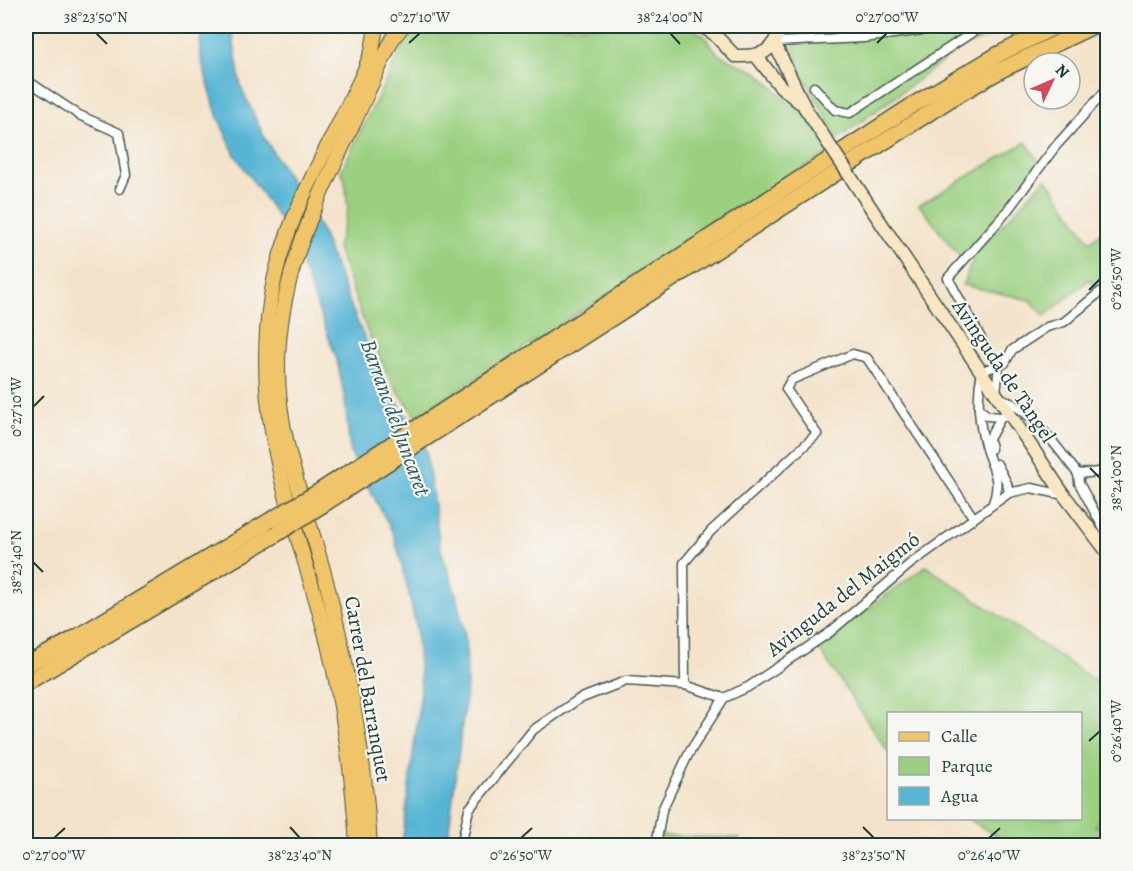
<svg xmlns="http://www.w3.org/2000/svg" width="1133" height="871" font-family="Alegreya,serif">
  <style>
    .green { fill: #9bd081; stroke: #5d865a; stroke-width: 1.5 }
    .water { fill: #57b5d5; stroke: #3b7984; stroke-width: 1.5 }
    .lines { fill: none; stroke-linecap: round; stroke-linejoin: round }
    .street-casing { stroke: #3f564b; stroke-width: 11 }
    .secondary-casing { stroke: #3f564b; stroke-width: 15 }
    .primary-casing { stroke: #3f564b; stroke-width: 16 }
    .highway-casing { stroke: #3f564b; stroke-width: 18 }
    .street { stroke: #fff; stroke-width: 8 }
    .secondary { stroke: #f9e7c3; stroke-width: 12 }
    .primary { stroke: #f0c469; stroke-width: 14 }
    .highway { stroke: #f0c469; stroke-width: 15 }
    .secondary-bridge-casing { stroke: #3f564b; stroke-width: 15; stroke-linecap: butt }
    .highway-bridge-casing { stroke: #3f564b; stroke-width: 18; stroke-linecap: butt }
    .secondary-bridge { stroke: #f9e7c3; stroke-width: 12 }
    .highway-bridge { stroke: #f0c469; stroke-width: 15 }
    .ticks { fill: none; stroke: #1f3d34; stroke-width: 2 }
    .labels { text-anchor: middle; stroke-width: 4.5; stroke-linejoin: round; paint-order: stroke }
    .street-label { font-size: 21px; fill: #1f3d34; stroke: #f6f6f2 }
    .water-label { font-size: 22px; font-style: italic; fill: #2d5b5c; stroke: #f6f6f2 }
    .neatline { fill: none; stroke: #1f3d34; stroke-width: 2 }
    .ticks-label { font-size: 15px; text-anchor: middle; fill: #1f3d34 }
  </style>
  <rect width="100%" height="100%" fill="#f6f6f2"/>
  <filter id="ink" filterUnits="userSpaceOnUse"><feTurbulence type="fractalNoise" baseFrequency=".0167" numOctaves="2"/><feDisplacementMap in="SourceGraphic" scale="12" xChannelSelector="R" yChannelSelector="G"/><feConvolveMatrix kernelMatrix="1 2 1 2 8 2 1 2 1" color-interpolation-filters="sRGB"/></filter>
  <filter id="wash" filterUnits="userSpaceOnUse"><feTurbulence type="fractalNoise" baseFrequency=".008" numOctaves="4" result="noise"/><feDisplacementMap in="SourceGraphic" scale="24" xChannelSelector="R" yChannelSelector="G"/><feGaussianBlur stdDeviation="1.35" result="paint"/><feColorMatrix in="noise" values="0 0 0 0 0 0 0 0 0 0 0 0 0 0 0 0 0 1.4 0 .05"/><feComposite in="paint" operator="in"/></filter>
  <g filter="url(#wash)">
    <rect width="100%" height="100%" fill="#f4e3cb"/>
    <!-- green -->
    <g class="green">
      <path d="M413 26H685L704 35 719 55 758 73 799 112 807 115 829 152 416 417 389 378 368 333 337 248 348 209 345 180 341 171Z"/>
      <path d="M791 26H1014L961 48 838 139 796 63Z"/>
      <path d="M1026 142 1041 165 963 261 919 205Z"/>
      <path d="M1046 178 1090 242 1107 227V302L1090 279 1045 316 1030 300 963 285 975 254Z"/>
      <path d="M926 566 1107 689V800L1095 827 1107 824V845H1011L968 819 1080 818V714H888V752L817 646Z"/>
      <path d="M658 836 739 838 740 845 656 846Z"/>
    </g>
    <!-- water -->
    <path class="water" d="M200 26H231L241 87 265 139 321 230 359 326 385 381 426 450 440 547 456 594 466 641 467 685 447 845H402L421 689 416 627 407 585 394 535 350 452 345 400 337 360 305 273 280 220 235 155 217 115 201 59Z"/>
  </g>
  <g filter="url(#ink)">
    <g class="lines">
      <defs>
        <g id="street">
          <path d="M183 26 192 30"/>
          <path d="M815 26 854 35"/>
          <path d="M776 42 863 38 953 26"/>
          <path d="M26 82 31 83 79 115 119 133 126 175 120 189"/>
          <path d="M814 87 835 110 850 113 982 26"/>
          <path d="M999 366 988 351 948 278 1004 215 1055 147 1108 88"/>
          <path d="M996 393 999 366"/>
          <path d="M999 397C1034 412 1055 445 1078 474L1079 483 1106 533 1102 545"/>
          <path d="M979 409 988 416 1003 417"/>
          <path d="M991 449 989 439 1001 417"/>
          <path d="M997 464 1007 483 1009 493"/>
          <path d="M1078 474 1108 471"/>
          <path d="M993 503C1003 475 989 466 984 441 978 418 977 394 982 371L1005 363 1012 350 1047 327 1064 322 1100 292"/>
          <path d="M685 685 684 563 711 531 817 434 786 389 791 380 853 354 867 358 973 517"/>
          <path d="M461 846 469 809 533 730 579 699 626 681 685 685 724 698"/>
          <path d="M656 846 662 810 689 753 724 698 748 687 829 633 910 564 1009 493 1031 488 1064 495"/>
        </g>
        <g id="secondary">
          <path d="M701 26 713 33 735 56C762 57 773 53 781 26"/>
          <path d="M775 44 805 108"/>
          <path d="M757 57 780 86 799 102"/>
          <path d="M871 208 1064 495 1108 553"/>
        </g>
        <g id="primary">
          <path d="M357 846C353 778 344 710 328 644 298 525 252 429 270 303 281 220 332 144 365 69L372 51 376 26"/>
          <path d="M370 846C365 755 348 665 325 577 307 508 278 442 278 370 277 282 313 209 349 133 364 101 378 69 393 38L403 26"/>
        </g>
        <g id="highway">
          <path d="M315 494 916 103 999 54 1056 26"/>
          <path d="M324 504 949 100 1001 70 1093 26"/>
          <path d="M26 665 72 640 271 520"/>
          <path d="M26 683 275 535"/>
        </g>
      </defs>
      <!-- street casing -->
      <use href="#street" class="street-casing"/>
      <!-- secondary casing -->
      <use href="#secondary" class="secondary-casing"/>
      <!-- primary casing -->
      <use href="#primary" class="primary-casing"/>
      <!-- highway casing -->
      <use href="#highway" class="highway-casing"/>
      <!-- street -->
      <use href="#street" class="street"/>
      <!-- secondary -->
      <use href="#secondary" class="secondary"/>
      <!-- primary -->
      <use href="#primary" class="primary"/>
      <!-- highway -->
      <use href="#highway" class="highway"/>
      <defs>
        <path id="secondary-bridge" d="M805 108 871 208"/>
        <g id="highway-bridge">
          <path d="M271 520 315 494"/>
          <path d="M275 535 324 504"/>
        </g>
      </defs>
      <!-- secondary-bridge casing -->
      <use href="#secondary-bridge" class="secondary-bridge-casing"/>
      <!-- highway-bridge casing -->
      <use href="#highway-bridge" class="highway-bridge-casing"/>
      <!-- secondary-bridge -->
      <use href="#secondary-bridge" class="secondary-bridge"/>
      <!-- highway-bridge -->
      <use href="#highway-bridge" class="highway-bridge"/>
    </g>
  </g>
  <!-- ticks -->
  <path class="ticks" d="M96 33 107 44M670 33 680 44M409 43 420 33M877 43 887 33M1089 290 1100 279M33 407 44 396M1090 468 1100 478M33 562 43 572M1089 741 1100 731M290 827 300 838M863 827 874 838M54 838 65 828M521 838 532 828M989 838 1000 828"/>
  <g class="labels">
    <!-- street labels -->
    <g class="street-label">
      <text transform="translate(1004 371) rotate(56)" y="7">Avinguda de Tàngel</text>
      <text transform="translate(843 594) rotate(-38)" y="7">Avinguda del Maigmó</text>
      <text transform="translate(368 689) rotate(80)" y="7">Carrer del Barranquet</text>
    </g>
    <!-- water labels -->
    <g class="water-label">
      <text transform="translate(396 417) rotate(70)" y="8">Barranc del Juncaret</text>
    </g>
  </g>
  <!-- margin -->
  <rect width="1133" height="871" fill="none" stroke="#f6f6f2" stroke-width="66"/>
  <!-- legend -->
  <rect x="887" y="712" width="195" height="108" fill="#f6f6f2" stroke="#a0aca6" stroke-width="1.5"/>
  <rect x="899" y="732" width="30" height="9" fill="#f0c469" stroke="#a0aca6" stroke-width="1.5"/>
  <text x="941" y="742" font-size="18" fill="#1f3d34">Calle</text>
  <rect x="899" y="757" width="30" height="18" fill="#9bd081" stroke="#a0aca6" stroke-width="1.5"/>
  <text x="941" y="772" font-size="18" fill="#1f3d34">Parque</text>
  <rect x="899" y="787" width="30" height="18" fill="#57b5d5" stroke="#a0aca6" stroke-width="1.5"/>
  <text x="941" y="802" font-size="18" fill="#1f3d34">Agua</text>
  <!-- north arrow -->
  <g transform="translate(1052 81) rotate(46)"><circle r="28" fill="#f6f6f2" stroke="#a0aca6" stroke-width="1.5"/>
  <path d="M0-4.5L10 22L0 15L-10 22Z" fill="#d1495b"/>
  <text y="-9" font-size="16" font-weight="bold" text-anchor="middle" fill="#1f3d34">N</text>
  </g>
  <rect x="33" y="33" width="1067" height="805" class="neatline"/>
  <g class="ticks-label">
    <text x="96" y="22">38°23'50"N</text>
    <text x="420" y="22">0°27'10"W</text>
    <text x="670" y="22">38°24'00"N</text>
    <text x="887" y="22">0°27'00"W</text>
    <text transform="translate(1116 279) rotate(-90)" y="5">0°26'50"W</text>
    <text transform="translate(16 407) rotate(-90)" y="5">0°27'10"W</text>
    <text transform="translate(1116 478) rotate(-90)" y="5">38°24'00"N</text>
    <text transform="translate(16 562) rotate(-90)" y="5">38°23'40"N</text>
    <text transform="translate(1116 731) rotate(-90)" y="5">0°26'40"W</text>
    <text x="54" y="860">0°27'00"W</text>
    <text x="300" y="860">38°23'40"N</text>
    <text x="521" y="860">0°26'50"W</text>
    <text x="874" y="860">38°23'50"N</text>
    <text x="989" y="860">0°26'40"W</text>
  </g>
</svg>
